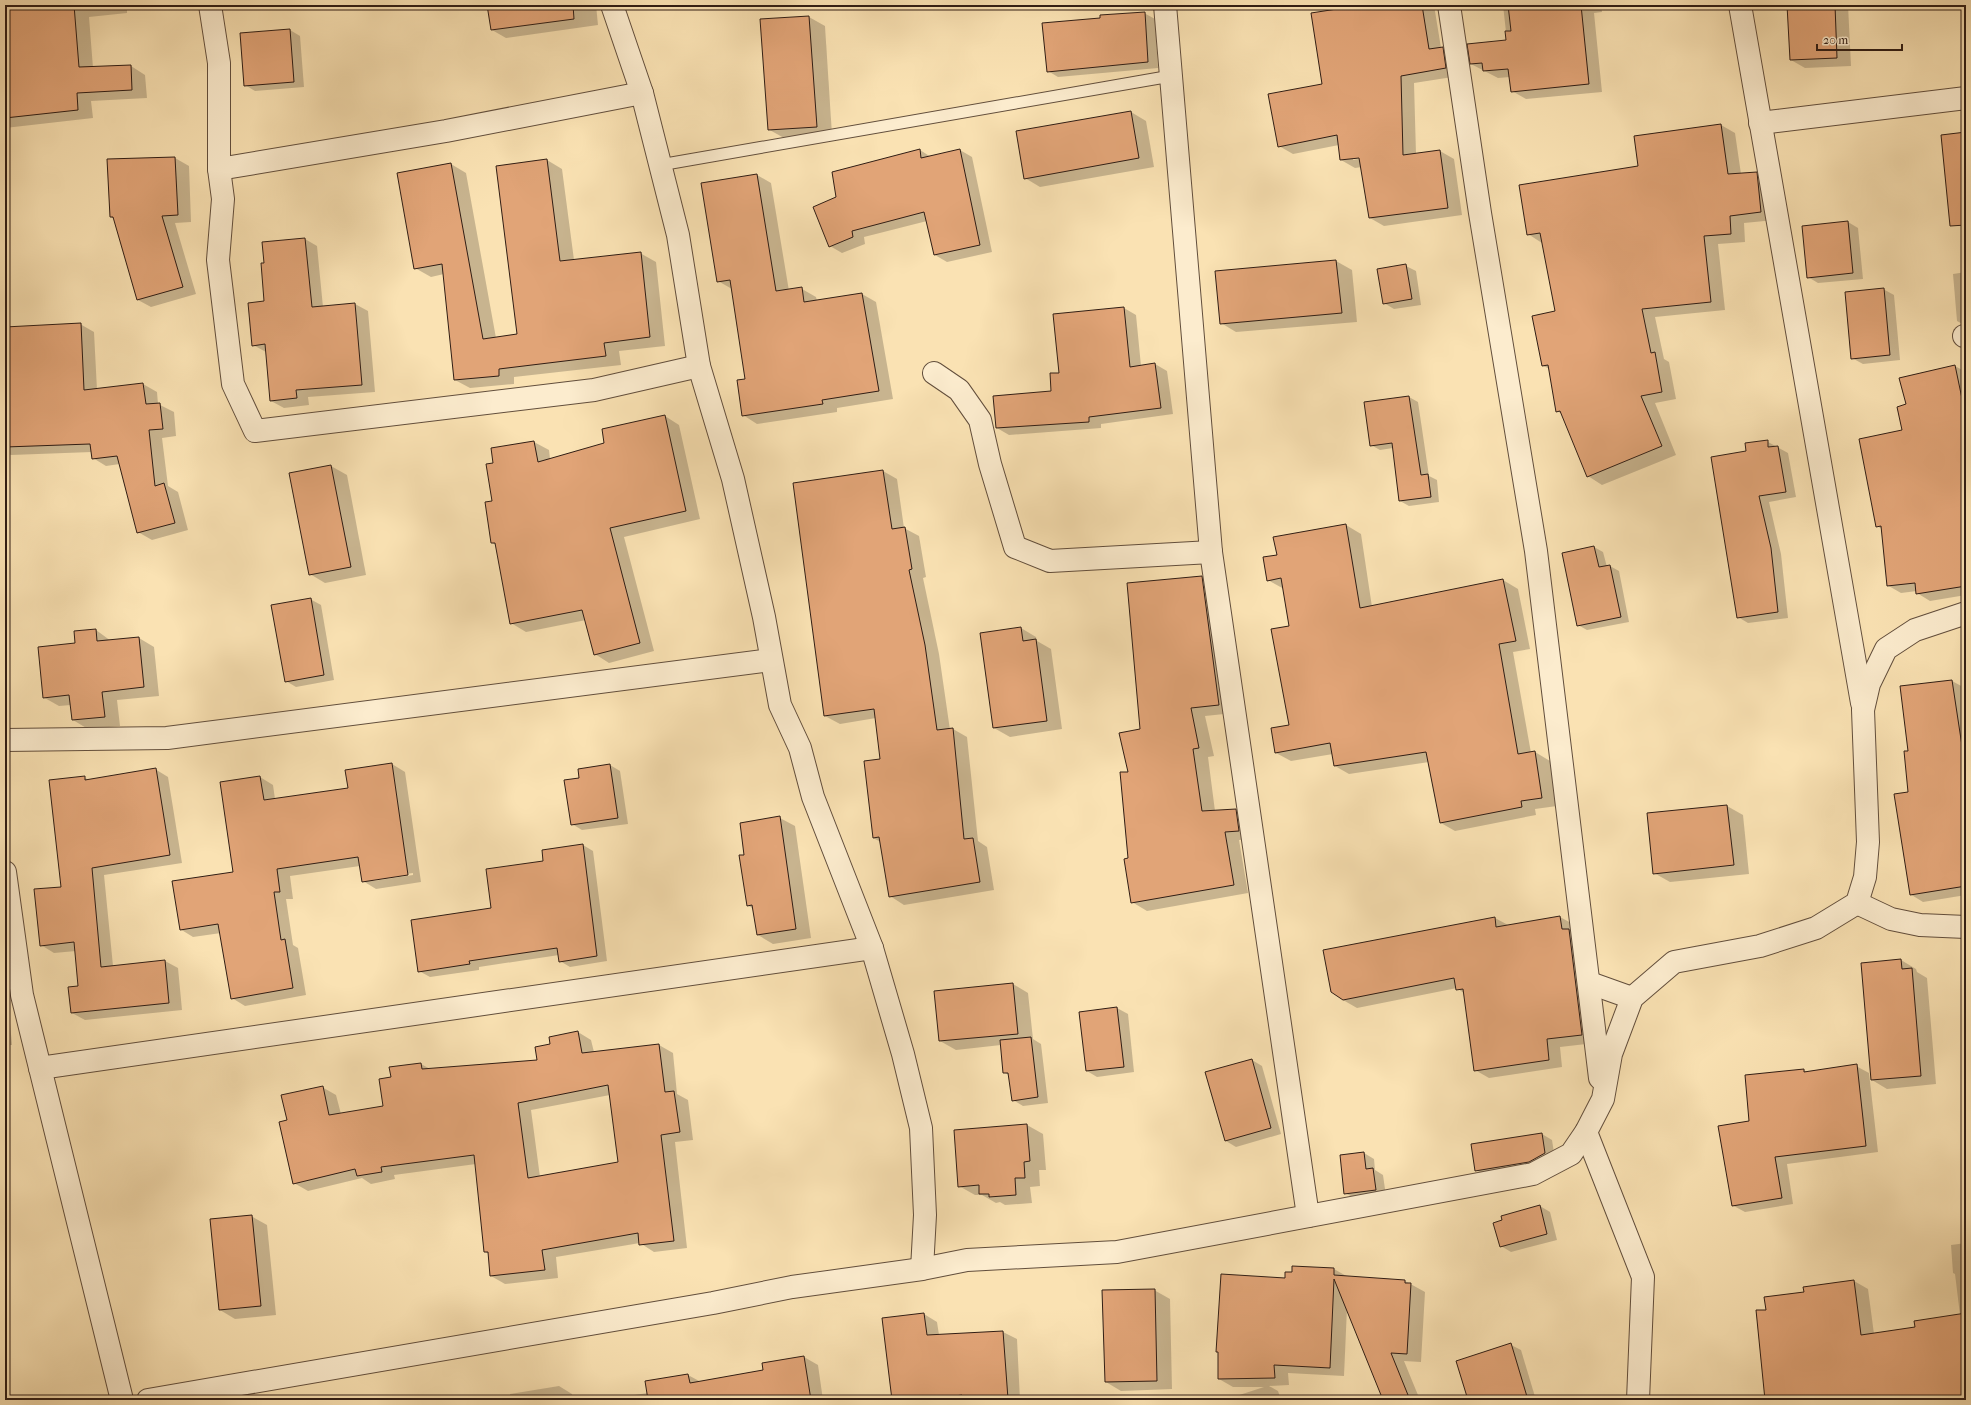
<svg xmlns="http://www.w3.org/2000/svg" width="1971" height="1405" font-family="'IM FELL French Canon',serif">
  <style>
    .shadow { fill: #0003; fill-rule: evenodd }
    .building { fill: #e1a477; stroke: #301d14; fill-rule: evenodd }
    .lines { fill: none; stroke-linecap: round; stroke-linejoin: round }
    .service-casing { stroke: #624e3c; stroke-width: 13 }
    .minor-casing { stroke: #624e3c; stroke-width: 24 }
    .service { stroke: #fcecce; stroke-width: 11 }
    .minor { stroke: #fcecce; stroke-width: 22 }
  </style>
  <rect width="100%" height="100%" fill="#fae2b3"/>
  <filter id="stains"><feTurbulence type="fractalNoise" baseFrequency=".005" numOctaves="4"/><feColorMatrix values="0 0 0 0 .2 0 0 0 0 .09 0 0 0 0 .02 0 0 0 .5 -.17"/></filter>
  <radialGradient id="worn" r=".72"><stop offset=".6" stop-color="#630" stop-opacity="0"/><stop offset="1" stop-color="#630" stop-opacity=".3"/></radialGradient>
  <!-- shadow -->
  <g class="shadow">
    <path d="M5 5H127V13L89 17 93 68 131 66 145 75 147 98 91 101 93 118 5 128Z"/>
    <path d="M488 5H596L598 25 506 38 492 30Z"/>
    <path d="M1326 5H1434L1441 48 1456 56 1459 76 1414 83 1416 154 1440 151 1454 159 1462 215 1384 226 1370 218 1362 167 1355 168 1341 160 1339 145 1293 154 1279 146 1324 85ZM1353 158H1364L1353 160Z"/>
    <path d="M1503 5H1601L1602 12 1594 13 1602 92 1526 99 1512 91 1510 77 1498 78 1471 64 1507 41Z"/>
    <path d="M1788 5H1848L1851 66 1805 68 1791 60Z"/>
    <path d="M1144 13 1155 19 1158 68 1058 77 1048 71Z"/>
    <path d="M809 17 825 26 832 135 784 138 768 129 761 20Z"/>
    <path d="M290 30 300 36 304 87 255 91 245 85Z"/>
    <path d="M1131 112 1146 121 1154 167 1040 187 1025 178Z"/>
    <path d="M1721 125 1735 133 1741 174 1756 173 1771 182 1775 220 1744 223 1745 242 1718 244 1725 310 1655 317 1664 359 1669 362 1676 399 1655 403 1676 455 1602 485 1588 476 1562 414 1557 411 1550 369 1543 366 1556 312 1542 243 1528 234 1639 167Z"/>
    <path d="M920 150 931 157 960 150 972 157 992 252 947 262 935 255 927 221 864 237 865 244 842 253 830 246 838 198Z"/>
    <path d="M175 158 189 166 191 222 175 223 196 294 151 307 138 300 115 219 110 217 108 160Z"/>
    <path d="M547 160 562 169 574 260 640 253 656 262 665 346 619 351 621 365 514 377V384L470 388 455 380 444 274 431 277 415 268 451 164 466 173 496 338 518 335Z"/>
    <path d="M757 175 771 183 789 291 802 289 816 297 817 301 862 294 876 302 893 399 837 408V412L757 424 743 415 746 380 732 289 718 281Z"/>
    <path d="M1848 222 1858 228 1863 279 1818 283 1808 277Z"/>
    <path d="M305 239 317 246 323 307 355 304 368 311 375 392 308 397 309 405 284 408 271 401 266 352 253 345 265 302Z"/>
    <path d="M1336 261 1352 270 1357 322 1236 332 1221 323 1216 272Z"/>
    <path d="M1406 266 1416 271 1421 305 1394 309 1384 303Z"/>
    <path d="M1966 272V326L1957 321 1953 274Z"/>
    <path d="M1883 289 1894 295 1900 360 1863 364 1852 358Z"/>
    <path d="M1124 308 1136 315 1141 366 1155 364 1167 371 1173 414 1101 424V428L1009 435 997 428 1052 392 1060 374 1055 315Z"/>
    <path d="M80 324 94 332 97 390 143 384 157 392 158 404 174 412 176 436 162 438 168 486 178 492 188 530 152 540 138 532 120 464 106 466 93 458 92 452 11 455 5 452V328Z"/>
    <path d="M1955 366 1966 372V595L1930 601 1917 593V591L1901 593 1887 585 1882 529 1877 526 1903 431 1907 405Z"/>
    <path d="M1409 397 1418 402 1429 476 1437 480 1439 502 1409 506 1400 501 1393 448 1380 450 1371 445 1365 403Z"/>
    <path d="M665 416 679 425 700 519 624 537 654 651 609 663 595 654 586 620 526 632 511 623 496 545 492 543 494 464 534 442 549 450 550 459 605 444Z"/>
    <path d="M1768 442 1788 453 1796 497 1769 502 1781 554 1788 618 1748 623 1738 617 1747 452Z"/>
    <path d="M331 466 347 475 366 575 325 583 310 574Z"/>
    <path d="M883 471 897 479 904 528 919 536 926 577 923 578 939 654 950 730 953 729 967 737 978 841 987 847 994 890 904 905 890 896 881 842 873 838 881 760 876 718 840 724 825 716Z"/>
    <path d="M1346 525 1361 534 1372 607 1503 580 1518 589 1530 649 1513 652 1531 753 1535 752 1550 761 1557 806 1535 809 1536 815 1455 831 1441 823 1429 762 1349 774 1335 766 1333 754 1291 761 1276 753 1290 726V626L1284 589 1268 580 1278 555Z"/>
    <path d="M1594 547 1603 552 1607 567 1610 566 1619 571 1629 622 1587 630 1578 625Z"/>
    <path d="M1202 577 1216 585 1234 713 1205 716 1214 756 1208 757 1215 811 1236 810 1250 818 1253 839 1239 840 1248 893 1147 911 1132 902 1129 859V773L1141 729Z"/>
    <path d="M310 599 321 605 334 680 296 687 286 681Z"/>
    <path d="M1021 628 1036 637 1037 641 1051 649 1062 729 1010 737 994 728Z"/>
    <path d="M96 630 111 641 139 638 154 647 159 696 117 700 120 726 88 729 73 720 71 705 59 706 43 697 76 644Z"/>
    <path d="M1952 681 1965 688 1966 695V895L1923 902 1910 894V752Z"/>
    <path d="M392 764 405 772 421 882 376 889 363 881 360 866 290 876 293 899H286L293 945 298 948 306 995 245 1006 232 998 221 933 193 937 180 929 234 873 221 783 260 777 273 785 275 799 349 789ZM413 873V875L373 881V879Z"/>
    <path d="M610 765 620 771 628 824 582 830 572 824 580 779Z"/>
    <path d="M155 769 168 777 182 863 104 875 113 966 165 961 178 968 182 1010 85 1020 72 1013 79 987 76 951 54 953 41 945 62 888 84 777 90 781Z"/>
    <path d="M1727 806 1743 815 1749 874 1670 882 1654 873 1648 814Z"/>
    <path d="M780 818 795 826 811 938 773 944 758 935 754 909 747 905 746 855Z"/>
    <path d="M583 845 593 851 607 961 570 967 560 961 559 955 479 967V970L430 977 419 971 544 862 543 851Z"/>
    <path d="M1560 917 1573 924 1595 1043 1560 1047 1562 1067 1489 1078 1475 1070 1465 994 1457 988 1357 1008 1343 1000 1495 918 1508 925Z"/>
    <path d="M1901 960 1916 969 1917 972 1927 978 1936 1084 1887 1089 1872 1080 1862 964Z"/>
    <path d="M1013 984 1028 993 1033 1039 1041 1044 1048 1103 1023 1106 1013 1100 1010 1076 1004 1072 1001 1045 956 1050 940 1041Z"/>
    <path d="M1117 1008 1128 1014 1134 1072 1097 1077 1087 1071 1080 1013Z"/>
    <path d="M5 1020 10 1023 12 1045H5Z"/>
    <path d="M578 1032 591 1040 594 1052 659 1045 673 1053 677 1094 688 1100 693 1140 675 1142 687 1248 654 1252 640 1243 556 1257 558 1278 505 1284 491 1276 489 1254 485 1252 476 1164 394 1175 395 1179 371 1184 362 1178 308 1191 294 1183 289 1121 322 1087 336 1095 341 1114 384 1107 392 1078 390 1068 421 1064 432 1070 538 1061 552 1044ZM610 1095 619 1163 540 1177 531 1110Z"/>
    <path d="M1252 1060 1262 1066 1281 1134 1236 1147 1226 1141 1206 1073Z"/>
    <path d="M1856 1066 1869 1073 1878 1152 1787 1164 1793 1204 1745 1212 1732 1205 1804 1070 1808 1073Z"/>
    <path d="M1027 1125 1043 1134 1046 1170H1039L1040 1186 1030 1187 1032 1203 1005 1205 1000 1202 996 1203 982 1195H975L959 1186 956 1131Z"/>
    <path d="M1542 1134 1552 1140 1555 1159 1486 1176 1476 1170Z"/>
    <path d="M1364 1153 1374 1159 1375 1170 1383 1175 1386 1196 1356 1199 1345 1193Z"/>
    <path d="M1540 1206 1550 1212 1557 1240 1511 1252 1501 1246Z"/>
    <path d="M251 1216 267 1225 276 1315 235 1319 220 1310Z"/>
    <path d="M1966 1243V1400H1766L1767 1311 1805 1292 1854 1281 1868 1289 1874 1334 1916 1328 1960 1315 1955 1274 1953 1273 1951 1245Z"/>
    <path d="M1293 1267 1334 1269 1348 1277 1405 1281 1425 1292 1421 1362 1404 1361 1420 1400H1384L1347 1308 1344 1376 1288 1373 1289 1385 1269 1386 1278 1391 1281 1400H1224L1264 1387H1233L1219 1379 1286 1279 1293 1273Z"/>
    <path d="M1154 1290 1170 1299 1172 1389 1121 1391 1106 1382Z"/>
    <path d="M924 1314 937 1322 939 1335 1003 1332 1017 1339 1020 1400H893Z"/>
    <path d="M1511 1345 1521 1350 1536 1400H1468L1457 1362Z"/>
    <path d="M804 1357 818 1365 823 1400H599L648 1393 688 1375 701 1382 764 1371 763 1364Z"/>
    <path d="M559 1386 572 1394 573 1400H511L510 1394Z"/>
  </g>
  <!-- building -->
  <g class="building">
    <path d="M42 5H74L79 67 131 65 132 90 77 93 78 110 5 118V8Z"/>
    <path d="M487 5H573L574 19 491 30Z"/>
    <path d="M1363 5H1422L1429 49 1443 47 1446 68 1401 76 1403 155 1440 150 1448 208 1369 218 1359 158 1340 160 1337 135 1278 147 1268 94 1322 84 1311 13Z"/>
    <path d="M1508 5H1581L1589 84 1511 92 1508 69 1483 71 1482 63 1470 64 1467 44 1506 40 1505 31H1511Z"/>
    <path d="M1787 5H1835L1837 58 1790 60Z"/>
    <path d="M1145 12 1148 62 1047 72 1042 23 1100 18V15Z"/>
    <path d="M809 16 817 127 768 130 760 19Z"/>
    <path d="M290 29 294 82 244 86 240 33Z"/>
    <path d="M1131 111 1139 158 1024 179 1016 131Z"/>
    <path d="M1721 124 1728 174 1757 172 1761 212 1730 216 1731 234 1704 236 1711 302 1642 309 1651 353 1655 352 1662 392 1641 396 1662 446 1587 477 1560 411 1556 412 1548 365 1542 366 1532 316 1555 311 1540 233 1527 235 1519 185 1638 166 1634 136Z"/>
    <path d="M1966 132V225L1950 226 1941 135Z"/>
    <path d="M920 149 921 158 960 149 980 245 934 255 924 212 852 231 853 237 829 247 813 207 836 197 832 172Z"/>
    <path d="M175 157 178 215 162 216 183 287 137 300 113 217H110L107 159Z"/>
    <path d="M547 159 560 261 641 252 650 337 604 343 606 356 499 369V376L454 380 442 264 414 269 397 173 451 163 483 339 517 334 496 166Z"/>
    <path d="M757 174 776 291 802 287 804 302 862 293 879 391 822 400 823 404 742 416 737 380 745 379 730 280 717 282 701 183Z"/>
    <path d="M1848 221 1853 273 1807 278 1802 226Z"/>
    <path d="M305 238 312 307 355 303 362 385 296 390 297 398 270 401 265 344 252 346 248 303 264 301 261 263H264L262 242Z"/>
    <path d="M1336 260 1342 313 1220 324 1215 271Z"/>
    <path d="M1406 264 1412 299 1383 304 1377 269Z"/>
    <path d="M1884 288 1890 355 1851 359 1845 292Z"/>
    <path d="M1124 307 1130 367 1155 363 1161 408 1089 417V422L996 428 993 396 1051 391 1050 373H1059L1053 314Z"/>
    <path d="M81 323 84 390 143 383 146 404 160 403 163 429 149 430 155 486 164 483 175 523 137 533 117 456 92 459 90 444 5 447V327Z"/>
    <path d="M1955 365 1966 418V586L1916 594 1915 583 1887 586 1881 526 1876 527 1859 439 1902 430 1897 407 1906 404 1899 378Z"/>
    <path d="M1409 396 1421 475 1428 474 1431 497 1399 501 1392 443 1370 446 1364 402Z"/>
    <path d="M665 415 686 511 610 528 640 643 594 655 582 610 510 624 495 543H491L485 502 492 501 486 464 493 463 491 448 534 441 538 462 604 443 602 429Z"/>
    <path d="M1768 440V447L1778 446 1786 492 1759 496 1771 548 1778 612 1737 618 1711 457 1746 451 1745 443Z"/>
    <path d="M331 465 351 567 309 575 289 473Z"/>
    <path d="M883 470 892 529 905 527 912 569 909 570 925 645 937 730 953 728 964 839 973 838 980 882 889 897 879 837 873 838 864 761 880 759 874 709 824 716 793 483Z"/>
    <path d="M1346 524 1360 608 1503 579 1516 641 1499 644 1518 754 1535 751 1542 798 1521 801 1522 807 1440 823 1426 752 1334 766 1330 743 1275 753 1271 728 1289 725 1271 629 1289 626 1281 578 1267 581 1263 557 1277 555 1273 537Z"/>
    <path d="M1594 546 1599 567 1610 565 1621 617 1577 626 1562 553Z"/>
    <path d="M1202 576 1219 705 1191 708 1199 748 1193 749 1202 811 1236 809 1239 831 1225 832 1234 885 1131 903 1124 859 1128 858 1120 772H1128L1119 733 1140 729 1127 583Z"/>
    <path d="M311 598 324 675 285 682 271 605Z"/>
    <path d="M1021 627 1023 641 1036 639 1047 721 993 728 980 633Z"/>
    <path d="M96 629 97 641 139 637 144 687 102 692 105 717 72 720 69 695 43 698 38 647 75 643 74 631Z"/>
    <path d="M1952 680 1962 746H1966V886L1910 895 1894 794 1908 792 1904 751H1908L1900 686Z"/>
    <path d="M392 763 408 875 362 882 358 857 277 869 280 892H274L281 940 285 939 293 988 231 999 218 924 180 930 172 881 233 872 220 782 260 776 264 800 348 788 345 770Z"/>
    <path d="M610 764 618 818 571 825 564 780 579 778 578 769Z"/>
    <path d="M156 768 170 855 92 868 101 967 165 960 169 1003 71 1013 68 987 78 986 74 942 40 946 34 889 61 887 49 780 85 776V780Z"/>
    <path d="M1727 805 1734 865 1653 874 1647 813Z"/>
    <path d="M780 816 796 929 757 935 752 905 747 906 739 855H744L740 823Z"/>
    <path d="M583 844 597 956 559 962 557 948 469 961 470 964 418 972 411 920 491 908 486 869 543 861 542 850Z"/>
    <path d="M1560 916 1562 929H1569L1582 1035 1547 1039 1549 1060 1474 1071 1463 989 1456 990 1454 978 1343 1000 1331 992 1323 950 1495 917 1496 927Z"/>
    <path d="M1901 959 1902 969 1912 968 1921 1076 1871 1080 1861 963Z"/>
    <path d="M1013 983 1018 1034 939 1041 934 991Z"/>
    <path d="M1117 1007 1124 1067 1086 1071 1079 1012Z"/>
    <path d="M578 1031 582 1053 659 1044 665 1092 674 1091 680 1132 661 1135 674 1241 639 1245 638 1233 542 1250 545 1270 490 1276 488 1252H484L474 1155 381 1167 382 1172 357 1176 355 1169 293 1184 279 1122 287 1120 281 1095 323 1086 329 1115 383 1106 379 1079 391 1077 389 1067 421 1063 422 1069 537 1060 535 1047 550 1044 549 1037ZM608 1085 618 1162 528 1178 518 1103Z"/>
    <path d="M1031 1037 1038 1097 1012 1101 1008 1073H1003L1000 1040Z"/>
    <path d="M1252 1059 1271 1128 1225 1141 1205 1072Z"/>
    <path d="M1857 1064 1866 1146 1775 1157 1782 1198 1732 1206 1718 1126 1749 1121 1745 1075 1804 1069V1072Z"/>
    <path d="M1027 1124 1030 1161 1024 1162 1025 1178H1015L1016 1195 989 1197V1194H979V1185L958 1187 954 1130Z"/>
    <path d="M1542 1133 1545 1153 1529 1162 1475 1171 1471 1144Z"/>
    <path d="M1364 1152 1366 1169 1373 1168 1376 1190 1344 1194 1340 1155Z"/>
    <path d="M1540 1205 1547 1234 1500 1247 1493 1223 1502 1220 1501 1216Z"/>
    <path d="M252 1215 261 1306 219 1310 210 1219Z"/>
    <path d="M1292 1266 1334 1268V1275L1405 1280V1283H1411L1407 1354 1391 1353 1410 1400H1383L1334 1279 1330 1368 1274 1365 1275 1378 1218 1379V1352H1216L1221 1274 1285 1278V1272H1292Z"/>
    <path d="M1854 1280 1861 1335 1915 1327 1914 1321 1966 1313V1368L1964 1369 1966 1400H1765L1756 1310H1766L1764 1297 1804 1292 1803 1287Z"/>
    <path d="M1155 1289 1157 1381 1105 1382 1102 1290Z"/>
    <path d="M924 1313 927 1335 1003 1331 1008 1399 963 1400 962 1395 925 1400H892L882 1318Z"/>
    <path d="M1511 1343 1528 1400H1468L1456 1361Z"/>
    <path d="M804 1356 811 1400H648L645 1381 688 1374 690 1383 763 1370 762 1363Z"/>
  </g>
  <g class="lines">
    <defs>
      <path id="service" d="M660 165 1171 76"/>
      <g id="minor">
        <path d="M210 5 219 63V169L223 199 218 260 233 384 255 431 594 390 699 366"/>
        <path d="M612 5 642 93 678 235 699 366 733 479 764 617 780 705 800 748 813 797 872 948 903 1054 921 1128 925 1215 922 1269"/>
        <path d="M1165 5 1211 552 1308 1216"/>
        <path d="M1449 5 1480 213 1536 551 1600 1078"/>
        <path d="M1740 5 1862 703"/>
        <path d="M1760 123 1966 98"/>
        <path d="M219 169 446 131 642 93"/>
        <path d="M1964 336H1966"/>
        <path d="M934 373 959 390 980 420 990 464 1015 547 1050 561 1211 552"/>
        <path d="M5 740 167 738 771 660"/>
        <path d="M5 872 22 995 122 1400"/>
        <path d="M1857 903 1891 919 1920 925 1966 927"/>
        <path d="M1590 983 1632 998"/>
        <path d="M40 1068 872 948"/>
        <path d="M1586 1132 1643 1277 1638 1400"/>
        <path d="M148 1400 713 1303 792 1287 922 1269 967 1260 1117 1252 1533 1174 1571 1154 1586 1132 1603 1099 1611 1054 1632 998 1674 962 1760 946 1816 928 1857 903 1865 877 1868 842 1863 710 1869 684 1886 649 1915 630 1966 613"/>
      </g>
    </defs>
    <!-- service casing -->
    <use href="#service" class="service-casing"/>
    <!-- minor casing -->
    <use href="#minor" class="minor-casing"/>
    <!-- service -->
    <use href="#service" class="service"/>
    <!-- minor -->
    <use href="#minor" class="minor"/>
  </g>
  <!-- margin -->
  <rect width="1971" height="1405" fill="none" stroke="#fae2b3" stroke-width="20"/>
  <rect x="6" y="6" width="1959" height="1393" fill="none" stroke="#301d14" stroke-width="2"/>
  <rect x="10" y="10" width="1951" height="1385" fill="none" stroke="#301d14"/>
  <!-- scale -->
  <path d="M1817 44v6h85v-6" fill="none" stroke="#301d14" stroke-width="2"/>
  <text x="1823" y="44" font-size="12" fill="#301d14" stroke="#fcecce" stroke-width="3" paint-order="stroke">20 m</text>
  <rect width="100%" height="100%" filter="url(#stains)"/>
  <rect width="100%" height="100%" fill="url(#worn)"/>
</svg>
